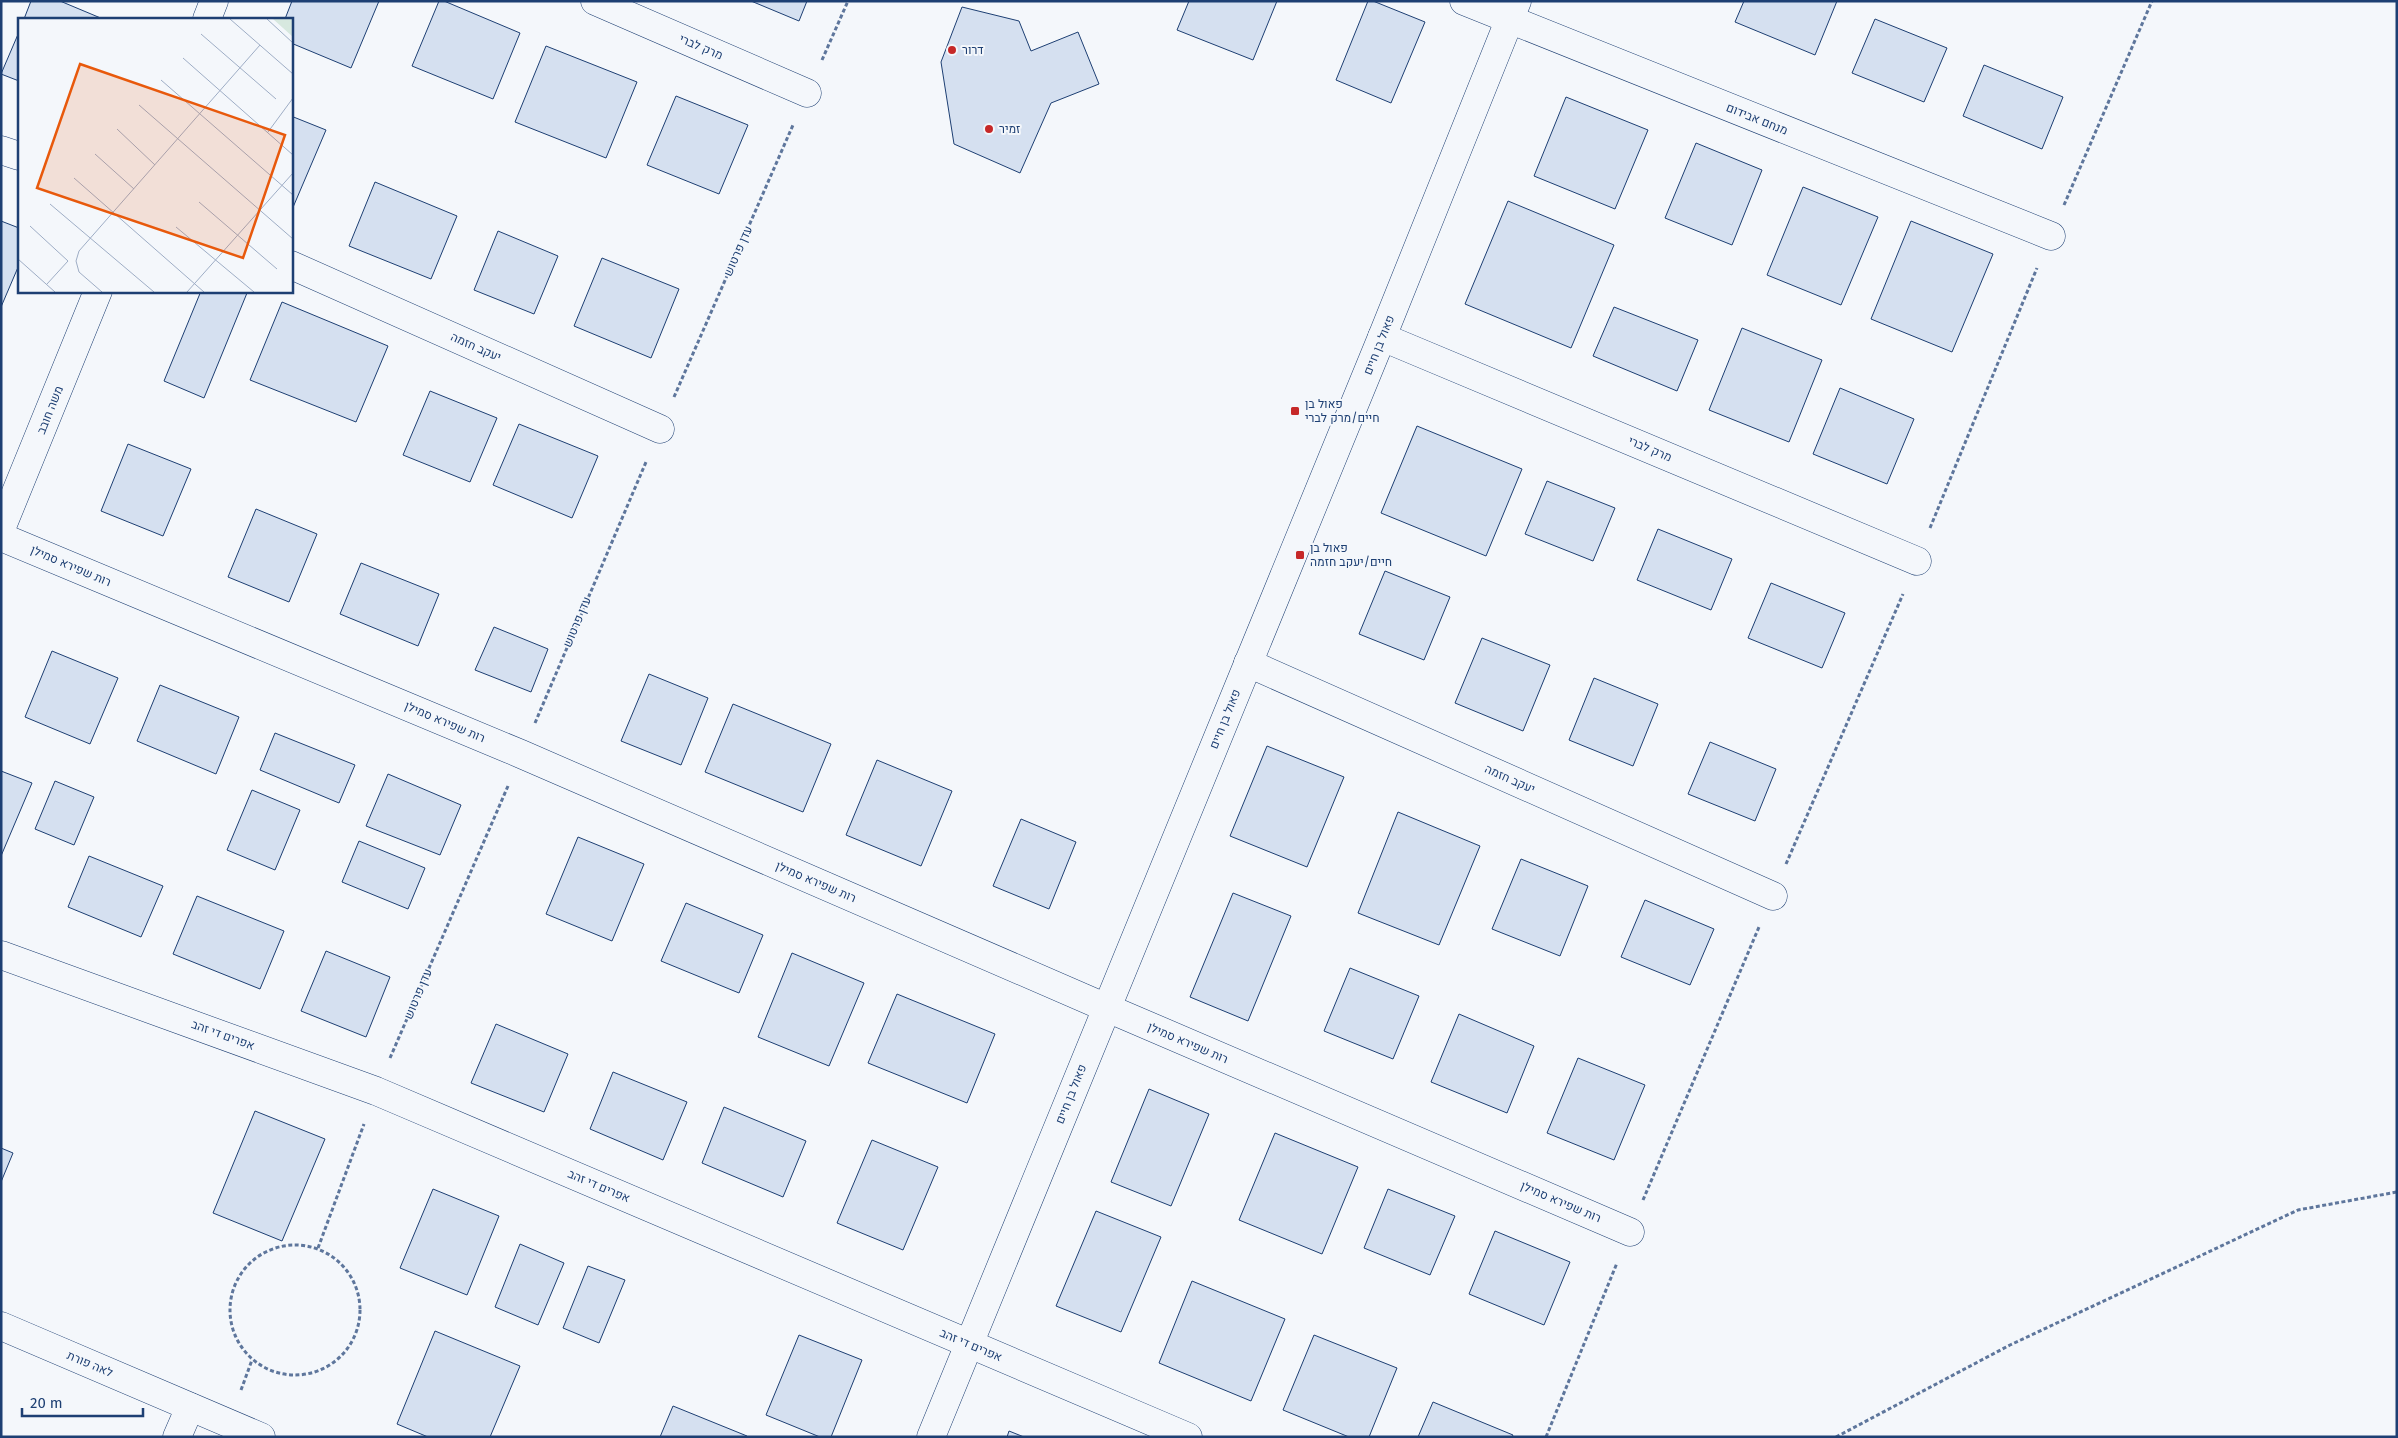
<svg xmlns="http://www.w3.org/2000/svg" width="2398" height="1438" font-family="'Fira Sans',Heebo,sans-serif">
  <style>
    .building { fill: #d5e0f0; stroke: #1d3f73 }
    .lines { fill: none; stroke-linecap: round; stroke-linejoin: round }
    .minor-casing { stroke: #1d3f73; stroke-width: 29 }
    .tertiary-casing { stroke: #1d3f73; stroke-width: 29 }
    .path { stroke: #5e769c; stroke-width: 3; stroke-dasharray: 4 2.5; stroke-linecap: butt }
    .minor { stroke: #f4f7fb; stroke-width: 28 }
    .tertiary { stroke: #f4f7fb; stroke-width: 28 }
    .poi-dot { fill: #c62828; stroke: #f4f7fb; stroke-width: 2 }
    .labels { text-anchor: middle; stroke-width: 4; stroke-linejoin: round; paint-order: stroke }
    .street-label { font-size: 12px; fill: #1d3f73; stroke: #f4f7fb }
    .poi-label { font-size: 12px; fill: #1d3f73; stroke: #f4f7fb; text-anchor: start }
    .inset-road { fill: none; stroke: #9eadc5; stroke-width: 1 }
    .view { fill: #e8590c; fill-opacity: 0.15; stroke: #e8590c; stroke-width: 2.5 }
    .inset-edge { fill: none; stroke: #1d3f73; stroke-width: 2.5 }
  </style>
  <rect width="100%" height="100%" fill="#f4f7fb"/>
  <!-- building -->
  <g class="building">
    <path d="M31 1H60L103 19H24Z"/>
    <path d="M292 1H379L351 68 291 43V19H285Z"/>
    <path d="M439 1H444L520 33 493 99 412 66Z"/>
    <path d="M751 1H807L799 21Z"/>
    <path d="M1189 1H1277L1253 60 1177 30Z"/>
    <path d="M1368 1H1373L1425 22 1391 103 1336 80Z"/>
    <path d="M1744 1H1837L1815 55 1735 22Z"/>
    <path d="M962 7 1019 21 1031 51 1078 32 1099 84 1051 103 1020 173 954 144 941 62Z"/>
    <path d="M1875 19 1947 48 1924 102 1852 73Z"/>
    <path d="M19 32V81L1 74Z"/>
    <path d="M546 46 637 82 606 158 515 122Z"/>
    <path d="M1984 65 2063 97 2042 149 1963 116Z"/>
    <path d="M676 96 748 125 719 194 647 165Z"/>
    <path d="M1566 97 1648 130 1615 209 1534 176Z"/>
    <path d="M291 116 326 130 291 212Z"/>
    <path d="M1696 143 1762 170 1732 245 1665 218Z"/>
    <path d="M375 182 457 216 431 279 349 246Z"/>
    <path d="M1803 187 1878 217 1841 305 1767 275Z"/>
    <path d="M1508 201 1614 245 1571 348 1465 304Z"/>
    <path d="M1 221 19 228V265L1 307Z"/>
    <path d="M1911 221 1993 254 1952 352 1871 319Z"/>
    <path d="M498 231 558 256 534 314 474 290Z"/>
    <path d="M602 258 679 289 651 358 574 326Z"/>
    <path d="M201 291 247 293 204 398 164 381Z"/>
    <path d="M282 302 388 346 356 422 250 380Z"/>
    <path d="M1614 307 1698 340 1677 391 1593 356Z"/>
    <path d="M1742 328 1822 360 1789 442 1709 410Z"/>
    <path d="M1840 388 1914 419 1887 484 1813 454Z"/>
    <path d="M430 391 497 418 470 482 403 455Z"/>
    <path d="M519 424 598 456 572 518 493 485Z"/>
    <path d="M1417 426 1522 469 1486 556 1381 513Z"/>
    <path d="M128 444 191 469 163 536 101 511Z"/>
    <path d="M1547 481 1615 508 1593 561 1525 534Z"/>
    <path d="M256 509 317 534 289 602 228 577Z"/>
    <path d="M1658 529 1732 559 1711 610 1637 580Z"/>
    <path d="M361 563 439 594 418 646 340 614Z"/>
    <path d="M1385 571 1450 597 1424 660 1359 634Z"/>
    <path d="M1771 583 1845 613 1822 668 1748 638Z"/>
    <path d="M494 627 548 649 531 692 475 670Z"/>
    <path d="M1482 638 1550 665 1523 731 1455 703Z"/>
    <path d="M52 651 118 678 90 744 25 717Z"/>
    <path d="M649 674 708 698 681 765 621 741Z"/>
    <path d="M1594 678 1658 704 1633 766 1569 740Z"/>
    <path d="M160 685 239 717 216 774 137 741Z"/>
    <path d="M733 704 831 744 803 812 705 772Z"/>
    <path d="M275 733 355 765 339 803 260 770Z"/>
    <path d="M1710 742 1776 769 1755 821 1688 794Z"/>
    <path d="M1267 746 1344 777 1307 867 1230 836Z"/>
    <path d="M877 760 952 791 921 866 846 835Z"/>
    <path d="M1 771 32 783 1 856Z"/>
    <path d="M388 774 461 805 440 855 366 826Z"/>
    <path d="M55 781 94 797 74 845 35 829Z"/>
    <path d="M252 790 300 810 275 870 227 850Z"/>
    <path d="M1398 812 1480 846 1439 945 1358 913Z"/>
    <path d="M1021 819 1076 842 1049 909 993 886Z"/>
    <path d="M578 837 644 864 612 941 546 914Z"/>
    <path d="M359 841 425 868 408 909 342 882Z"/>
    <path d="M89 856 163 886 141 937 68 907Z"/>
    <path d="M1521 859 1588 886 1560 956 1492 929Z"/>
    <path d="M1233 893 1291 916 1248 1021 1190 997Z"/>
    <path d="M197 896 284 931 260 989 173 954Z"/>
    <path d="M1645 900 1714 929 1690 985 1621 957Z"/>
    <path d="M686 903 763 935 739 993 661 961Z"/>
    <path d="M326 951 390 977 366 1037 301 1011Z"/>
    <path d="M792 953 864 983 829 1066 758 1037Z"/>
    <path d="M1350 968 1419 996 1393 1059 1324 1031Z"/>
    <path d="M897 994 995 1034 967 1103 868 1063Z"/>
    <path d="M1459 1014 1534 1046 1507 1113 1431 1082Z"/>
    <path d="M496 1024 568 1054 544 1112 471 1083Z"/>
    <path d="M1578 1058 1645 1085 1614 1160 1547 1133Z"/>
    <path d="M613 1072 687 1102 663 1160 590 1129Z"/>
    <path d="M1149 1089 1209 1114 1171 1206 1111 1182Z"/>
    <path d="M724 1107 806 1141 783 1197 702 1163Z"/>
    <path d="M255 1111 325 1139 282 1241 213 1213Z"/>
    <path d="M1275 1133 1358 1167 1322 1254 1239 1220Z"/>
    <path d="M872 1140 938 1167 903 1250 837 1223Z"/>
    <path d="M1 1148 13 1153 1 1182Z"/>
    <path d="M433 1189 499 1216 467 1295 400 1268Z"/>
    <path d="M1388 1189 1455 1216 1430 1275 1364 1248Z"/>
    <path d="M1096 1211 1161 1237 1121 1332 1056 1306Z"/>
    <path d="M1495 1231 1570 1262 1544 1325 1469 1294Z"/>
    <path d="M520 1244 564 1263 538 1325 495 1307Z"/>
    <path d="M588 1266 625 1280 599 1343 563 1328Z"/>
    <path d="M1192 1281 1285 1319 1251 1401 1159 1363Z"/>
    <path d="M435 1331 520 1366 490 1437H428L397 1424Z"/>
    <path d="M799 1335 862 1360 831 1437H820L766 1415Z"/>
    <path d="M1314 1335 1397 1368 1369 1437H1349L1283 1410Z"/>
    <path d="M1433 1402 1513 1435 1512 1437H1418Z"/>
    <path d="M673 1406 747 1436V1437H660Z"/>
    <path d="M1009 1431 1024 1437H1007Z"/>
  </g>
  <g class="lines">
    <defs>
      <g id="minor">
        <path d="M595 1 807 93"/>
        <path d="M1464 1 2051 236"/>
        <path d="M1 150 19 156"/>
        <path d="M291 265 660 429"/>
        <path d="M1382 337 1917 561"/>
        <path d="M1 537 521 754 1107 1008 1630 1232"/>
        <path d="M1248 663 1773 896"/>
        <path d="M1 955 376 1091 1188 1437"/>
      </g>
      <g id="tertiary">
        <path d="M207 19 214 1"/>
        <path d="M1 529 98 291"/>
        <path d="M1 1326 261 1437"/>
        <path d="M177 1437 190 1407"/>
        <path d="M931 1437 1382 337 1517 1"/>
      </g>
    </defs>
    <!-- minor casing -->
    <use href="#minor" class="minor-casing"/>
    <!-- tertiary casing -->
    <use href="#tertiary" class="tertiary-casing"/>
    <!-- path -->
    <g class="path">
      <path d="M822 60 848 1"/>
      <path d="M2064 205 2152 1"/>
      <path d="M674 397 793 125"/>
      <path d="M1930 528 2037 268"/>
      <path d="M535 723 646 462"/>
      <path d="M1786 864 1903 594"/>
      <path d="M390 1058 508 786"/>
      <path d="M1643 1200 1759 927"/>
      <circle cx="295" cy="1310" r="65"/>
      <path d="M318 1248 364 1124"/>
      <path d="M241 1390 252 1360"/>
      <path d="M1546 1437 1617 1263"/>
      <path d="M1836 1437 2010 1345 2298 1210 2397 1192"/>
    </g>
    <!-- minor -->
    <use href="#minor" class="minor"/>
    <!-- tertiary -->
    <use href="#tertiary" class="tertiary"/>
  </g>
  <!-- markers -->
  <g class="poi-dot">
    <circle cx="952" cy="50" r="5"/>
    <circle cx="989" cy="129" r="5"/>
    <rect x="1290" y="406" width="10" height="10" rx="2.5"/>
    <rect x="1295" y="550" width="10" height="10" rx="2.5"/>
  </g>
  <g class="labels">
    <!-- street labels -->
    <g class="street-label">
      <text transform="translate(701 47) rotate(23)" y="4">מרק לברי</text>
      <text transform="translate(1757 119) rotate(22)" y="4">מנחם אבידום</text>
      <text transform="translate(738 251) rotate(-66)" y="4">עדן פרטוש</text>
      <text transform="translate(1379 345) rotate(-68)" y="4">פאול בן חיים</text>
      <text transform="translate(476 347) rotate(24)" y="4">יעקב חזמה</text>
      <text transform="translate(50 410) rotate(-68)" y="4">משה חובב</text>
      <text transform="translate(1650 449) rotate(23)" y="4">מרק לברי</text>
      <text transform="translate(71 566) rotate(23)" y="4">רות שפירא סמילן</text>
      <text transform="translate(577 622) rotate(-67)" y="4">עדן פרטוש</text>
      <text transform="translate(1225 719) rotate(-68)" y="4">פאול בן חיים</text>
      <text transform="translate(445 722) rotate(23)" y="4">רות שפירא סמילן</text>
      <text transform="translate(1510 779) rotate(24)" y="4">יעקב חזמה</text>
      <text transform="translate(816 882) rotate(23)" y="4">רות שפירא סמילן</text>
      <text transform="translate(418 994) rotate(-67)" y="4">עדן פרטוש</text>
      <text transform="translate(223 1035) rotate(20)" y="4">אפרים די זהב</text>
      <text transform="translate(1188 1043) rotate(23)" y="4">רות שפירא סמילן</text>
      <text transform="translate(1071 1094) rotate(-68)" y="4">פאול בן חיים</text>
      <text transform="translate(599 1186) rotate(23)" y="4">אפרים די זהב</text>
      <text transform="translate(1561 1202) rotate(23)" y="4">רות שפירא סמילן</text>
      <text transform="translate(971 1345) rotate(23)" y="4">אפרים די זהב</text>
      <text transform="translate(90 1364) rotate(23)" y="4">לאה פורת</text>
    </g>
    <!-- poi labels -->
    <g class="poi-label">
      <text x="962" y="54">דרור</text>
      <text x="999" y="133">זמיר</text>
      <text x="1305" y="408">פאול בן<tspan x="1305" dy="14">חיים/מרק לברי</tspan></text>
      <text x="1310" y="552">פאול בן<tspan x="1310" dy="14">חיים/יעקב חזמה</tspan></text>
    </g>
  </g>
  <!-- overview -->
  <g transform="translate(18 18)">
    <rect width="275" height="275" fill="#f4f7fb"/>
    <path d="M254 1H275V19L255 1Z" fill="#d7e8df"/>
    <path class="inset-road" d="M212 1 275 56M249 1 275 25M183 16 258 81M165 40 275 137M143 62 275 177M121 87 275 221M99 111 137 147M250 114 275 80M77 136 116 171M56 160 186 274M181 184 259 251M32 186 136 274M12 208 50 243M158 209 236 274M0 241 37 274M58 243 61 233 242 27M58 243 61 254 84 274M29 266 50 243M169 274 275 155"/>
    <path class="view" d="M62 46 267 117 225 240 19 170Z"/>
    <rect width="275" height="275" class="inset-edge"/>
  </g>
  <!-- border -->
  <rect width="2398" height="1438" fill="none" stroke="#1d3f73" stroke-width="5"/>
  <!-- scale -->
  <path d="M22 1408v8h121v-8" fill="none" stroke="#1d3f73" stroke-width="2.5"/>
  <text x="30" y="1408" font-size="15" fill="#1d3f73" stroke="#f4f7fb" stroke-width="4" paint-order="stroke">20 m</text>
</svg>
